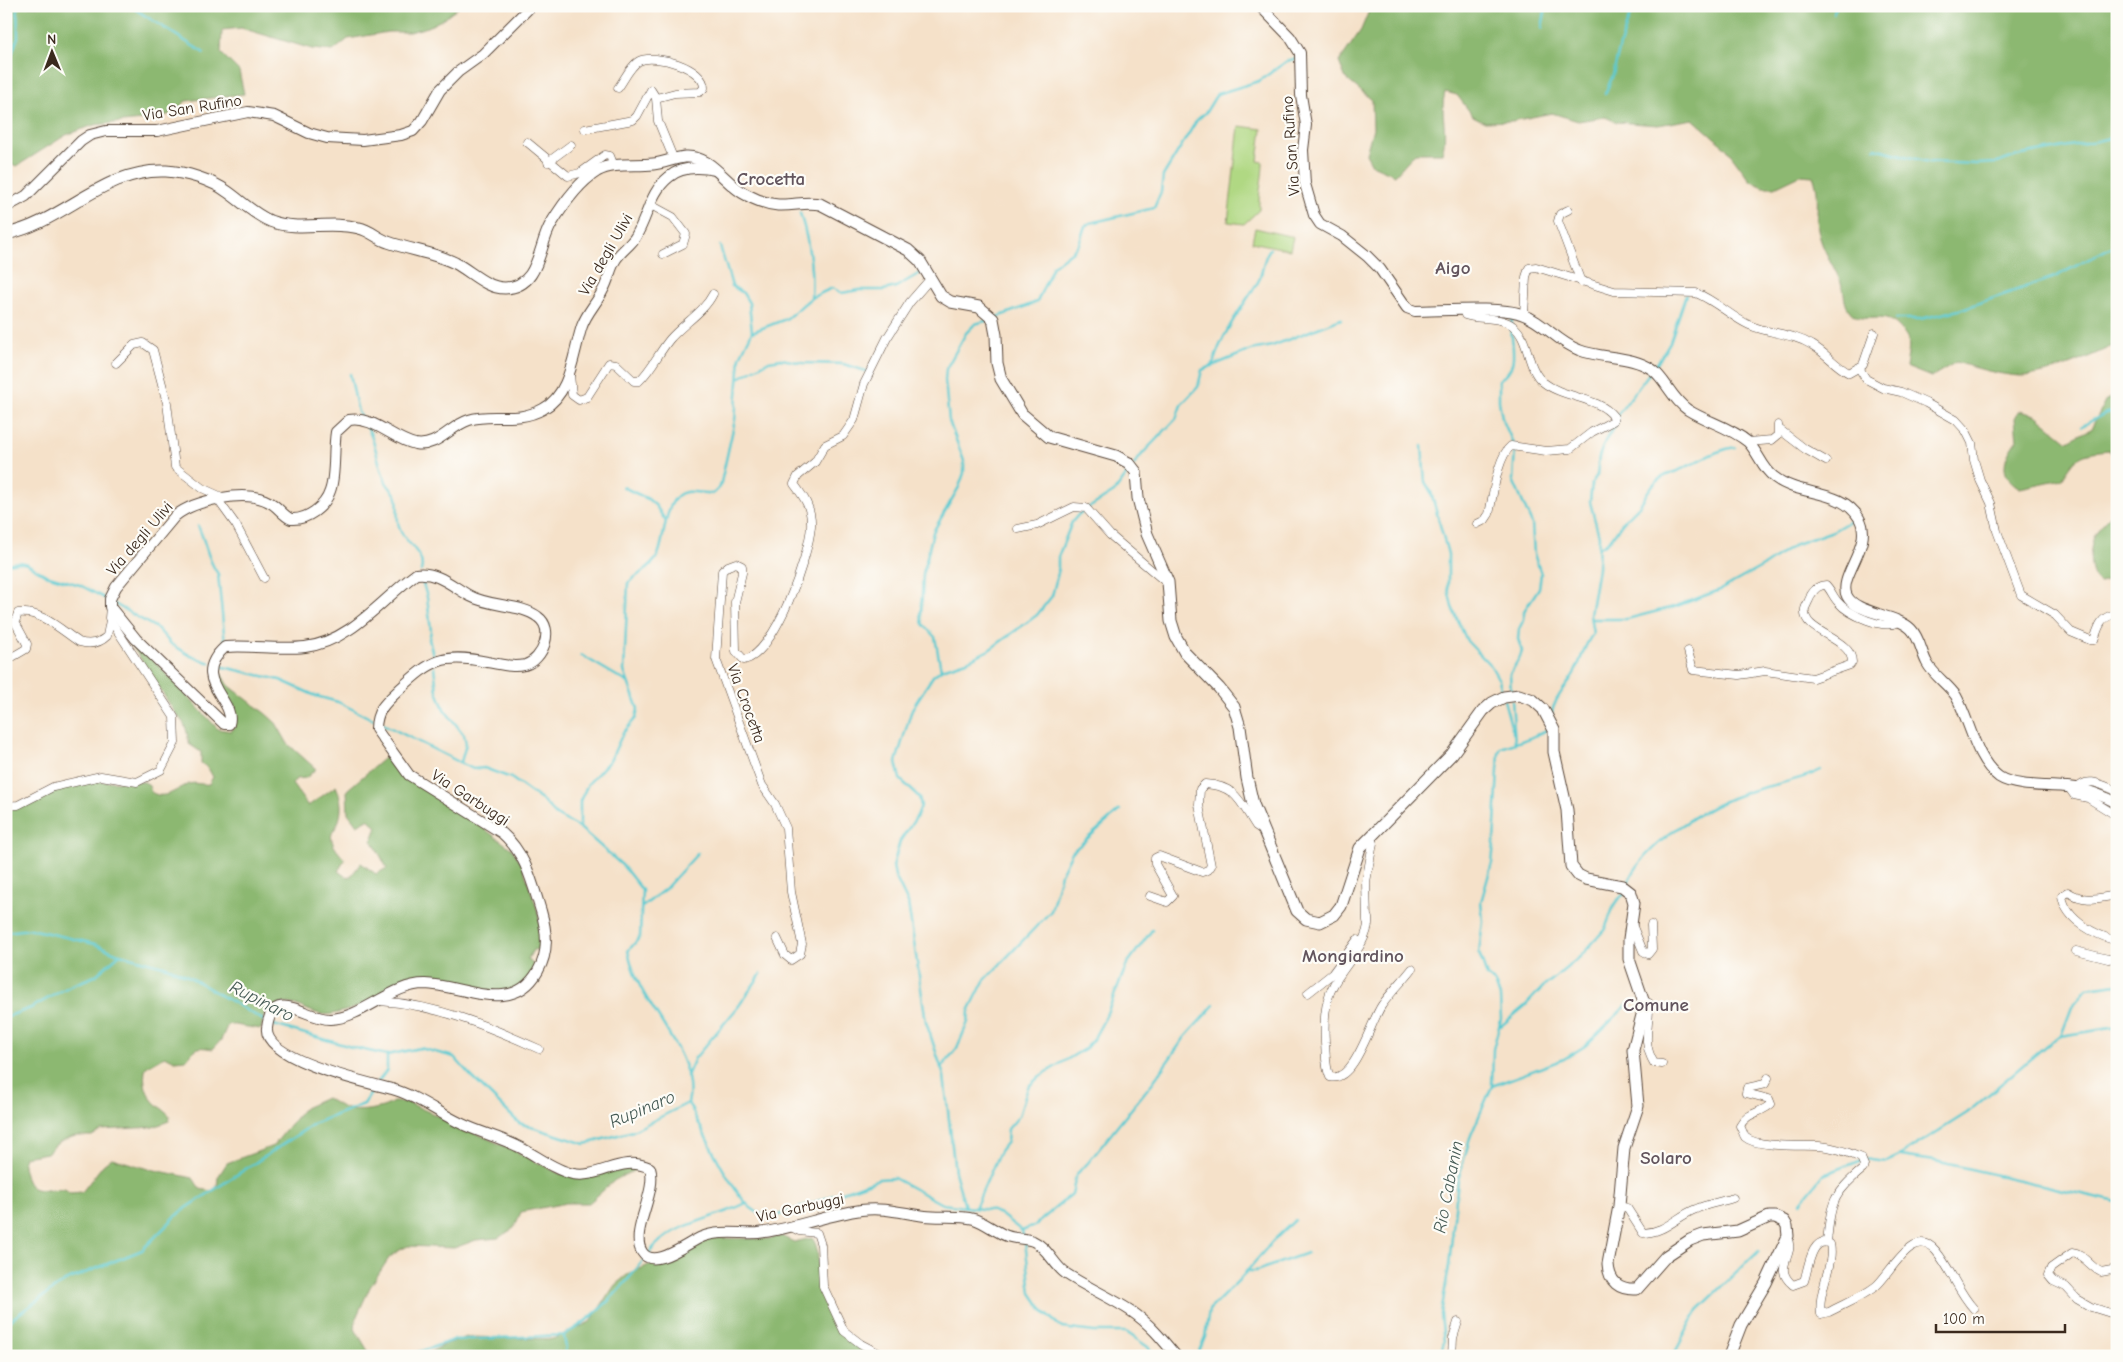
<svg xmlns="http://www.w3.org/2000/svg" width="2123" height="1362" font-family="'Comic Neue',sans-serif">
  <style>
    .green { fill: #b0d883; stroke: #768150 }
    .forest { fill: #8cb871; stroke: #647148 }
    .lines { fill: none; stroke-linecap: round; stroke-linejoin: round }
    .stream { stroke: #5dcad1; stroke-width: 2.5 }
    .minor-casing { stroke: #574538; stroke-width: 9 }
    .tertiary-casing { stroke: #574538; stroke-width: 12 }
    .secondary-casing { stroke: #574538; stroke-width: 13 }
    .minor { stroke: #fff; stroke-width: 8 }
    .tertiary { stroke: #fff; stroke-width: 10 }
    .secondary { stroke: #fff; stroke-width: 11 }
    .labels { text-anchor: middle; stroke-width: 4.5; stroke-linejoin: round; paint-order: stroke }
    .street-label { font-size: 16px; fill: #3b2a1e; stroke: #fdfcf7 }
    .water-label { font-size: 18px; font-style: italic; fill: #455a54; stroke: #fdfcf7 }
    .quarter-label { font-size: 19px; font-weight: bold; fill: #62545d; stroke: #fdfcf7 }
  </style>
  <rect width="100%" height="100%" fill="#fdfcf7"/>
  <filter id="ink" filterUnits="userSpaceOnUse"><feTurbulence type="fractalNoise" baseFrequency=".02" numOctaves="2"/><feDisplacementMap in="SourceGraphic" scale="10" xChannelSelector="R" yChannelSelector="G"/><feConvolveMatrix kernelMatrix="1 2 1 2 8 2 1 2 1" color-interpolation-filters="sRGB"/></filter>
  <filter id="wash" filterUnits="userSpaceOnUse"><feTurbulence type="fractalNoise" baseFrequency=".0096" numOctaves="4" result="noise"/><feDisplacementMap in="SourceGraphic" scale="20" xChannelSelector="R" yChannelSelector="G"/><feGaussianBlur stdDeviation="1.12" result="paint"/><feColorMatrix in="noise" values="0 0 0 0 0 0 0 0 0 0 0 0 0 0 0 0 0 1.4 0 .05"/><feComposite in="paint" operator="in"/></filter>
  <g filter="url(#wash)">
    <rect width="100%" height="100%" fill="#f5e1c9"/>
    <!-- green -->
    <g class="green">
      <path d="M1239 126 1262 129 1258 161 1263 162C1263 179 1258 193 1259 210L1244 224 1228 222Z"/>
      <path d="M1255 228 1293 237 1290 250 1252 242Z"/>
    </g>
    <!-- forest -->
    <g class="forest">
      <path d="M6 6H460L445 18 428 27 409 32H388L348 39 333 51 312 49 241 28 222 30 221 53 239 71 244 94 186 101 171 114 152 119 94 125 66 135 17 166 6 164Z"/>
      <path d="M1371 6H2117V344C2090 356 2051 376 2021 376 1999 375 1976 368 1956 362L1931 377 1906 367C1907 359 1910 347 1908 340 1907 336 1902 330 1899 327 1882 308 1861 328 1849 310 1844 303 1845 297 1843 289 1837 268 1821 251 1818 229 1815 210 1821 194 1813 176L1800 175 1775 187H1762L1750 180 1726 148 1693 119 1658 125 1617 122 1605 117 1578 121 1552 113 1512 121 1485 122 1473 116 1457 95 1445 92C1439 114 1449 130 1442 153H1415L1395 175 1372 165 1366 154 1373 128 1372 100 1346 79 1339 62 1361 30Z"/>
      <path d="M2117 395V460L2109 450C2079 453 2078 454 2062 479L2020 488C1997 475 2004 457 2017 440L2015 418 2019 411 2036 415 2068 441 2091 429 2106 400Z"/>
      <path d="M2117 508V578L2100 583C2086 573 2089 542 2098 530 2103 522 2111 516 2117 508Z"/>
      <path d="M115 619 218 729 232 731C240 716 227 707 222 694 217 684 216 674 215 663L227 684 266 714 276 723 288 744 316 769 306 778 296 779 292 784 308 806 336 786C342 799 343 813 337 825 334 831 330 833 332 840 333 847 341 855 345 860L338 871 346 877 351 876 361 863 376 874 387 868 372 840 377 827 368 819 357 825 348 813 347 790 389 754 398 770 410 780 471 819 512 849 522 864 537 909 542 934 541 949 533 950 528 959 536 968C532 973 527 981 521 985 503 999 460 985 439 981 430 980 422 977 413 979 400 982 391 991 380 997 366 1004 348 1011 333 1014 305 1019 294 989 265 1013L261 1029 228 1024 221 1040 213 1049C196 1046 197 1047 186 1060L175 1061 165 1056 146 1067C142 1080 146 1096 157 1105 162 1109 166 1111 170 1116L169 1121 153 1127 102 1130 92 1136H75L59 1142 47 1153 24 1157C22 1163 23 1167 25 1174 29 1196 46 1189 65 1189L70 1193 82 1192 103 1165 112 1158 145 1168 193 1178 200 1189 212 1191 217 1187 218 1177 227 1163 273 1146 304 1108 326 1098C333 1101 340 1107 347 1109 358 1113 385 1109 393 1102H407L515 1151 560 1174 634 1167 639 1168 615 1180 589 1203H566L521 1212 514 1228 498 1238 476 1240 454 1248 408 1246 398 1251 389 1258 370 1287 356 1318 355 1329 371 1356H6V809L65 786 86 781 145 782 149 786 151 792C165 801 176 789 189 784 194 782 203 785 209 784L213 777 208 768 201 763V752L189 744C187 731 186 723 176 714Z"/>
      <path d="M781 1236 794 1242 812 1238C822 1251 816 1270 818 1284 822 1316 847 1340 873 1356H423L446 1344 467 1337 553 1339 590 1322 615 1285 627 1275 707 1238 768 1239Z"/>
    </g>
    <g class="lines">
      <!-- stream -->
      <g class="stream">
        <path d="M130 6 204 53"/>
        <path d="M1833 13 1837 6"/>
        <path d="M1542 28 1546 6"/>
        <path d="M6 70 18 37 17 6"/>
        <path d="M1605 94 1613 75 1620 45 1633 6"/>
        <path d="M1875 148 1928 162 1977 164 1997 163 2017 156 2117 137"/>
        <path d="M800 213C809 241 813 269 811 298"/>
        <path d="M720 246 732 286 743 293 749 303 752 332"/>
        <path d="M995 318 1037 302 1053 266 1074 250 1079 244 1085 226 1090 223 1154 208 1161 192 1163 176 1197 120 1206 112 1217 94 1259 81 1287 61 1297 58"/>
        <path d="M1896 319H1920L1959 310 2055 277 2117 244"/>
        <path d="M1213 364C1222 333 1241 309 1258 282 1264 271 1262 259 1270 249"/>
        <path d="M1655 367 1670 342 1686 295"/>
        <path d="M350 374 358 412 362 418"/>
        <path d="M739 378 769 361 781 359 803 363 843 364 869 372"/>
        <path d="M366 425C377 443 377 464 386 482 389 488 396 493 397 498 399 510 395 521 401 532 408 545 426 555 421 571"/>
        <path d="M2082 426 2106 413 2117 411"/>
        <path d="M1422 446 1425 482 1431 492 1448 554V588L1452 607 1467 641 1491 666 1499 680 1503 695"/>
        <path d="M1134 465 1143 453 1176 419 1181 405 1198 387 1202 370 1251 350 1272 346 1341 319"/>
        <path d="M623 487 648 499 656 506 665 520"/>
        <path d="M198 526C206 542 207 560 218 574L225 644"/>
        <path d="M1599 547C1612 543 1615 532 1622 523 1627 517 1634 512 1639 506 1645 498 1648 488 1657 481 1666 473 1678 472 1688 466 1706 458 1714 451 1735 447"/>
        <path d="M6 564 19 562 27 564 46 575 80 585 106 599"/>
        <path d="M421 577 427 597 431 631 429 639 434 659"/>
        <path d="M113 603 158 629 171 644 191 656 210 663"/>
        <path d="M1592 619H1627L1674 607 1720 590 1765 565 1796 544 1833 531 1850 521"/>
        <path d="M581 655 627 682"/>
        <path d="M215 665 280 680 316 696 338 702 374 720"/>
        <path d="M434 667 437 691 444 709 464 735 466 744 461 762"/>
        <path d="M941 670 935 637 923 624 921 615 923 574 933 532 959 487 964 473V461L949 421 945 380 946 369 966 333 975 324 989 320"/>
        <path d="M1511 692 1510 674 1520 657 1522 651 1518 639 1519 629 1524 619V611L1539 588 1541 574 1534 554 1532 524 1513 480 1515 448 1502 418 1499 401V380C1525 364 1506 338 1513 315"/>
        <path d="M1504 700 1513 733"/>
        <path d="M1512 700 1515 743"/>
        <path d="M1551 716C1555 695 1567 688 1576 670 1582 658 1584 645 1593 634L1590 615 1598 568 1599 536 1590 502 1592 483 1597 475 1599 457 1605 441 1616 425 1619 413 1651 371"/>
        <path d="M379 722 473 769 484 768 511 778 543 801 556 815 580 828 623 866 642 890 640 937 628 951C631 964 635 976 641 988 657 1019 698 1066 688 1103"/>
        <path d="M580 828V801L588 784 611 759 623 733 636 718 638 709 624 671 628 583C637 574 650 569 657 557 666 541 663 495 686 492 695 491 705 494 714 493L720 487 735 420 740 357 752 332 786 319 811 298 832 288 842 293 859 290H884L896 287 922 272"/>
        <path d="M1627 886C1643 842 1708 805 1751 791 1774 784 1799 781 1821 770"/>
        <path d="M642 907 665 889 698 853"/>
        <path d="M6 932 31 929 95 944 116 953 167 967 186 975 265 1021"/>
        <path d="M6 1017 31 1008 70 986 95 976 120 954"/>
        <path d="M270 1024 355 1048 387 1055 420 1048 454 1057 470 1075 519 1123 585 1144 633 1131 688 1103C703 1130 730 1190 751 1208 758 1214 767 1216 776 1216L879 1179 894 1178 942 1204 990 1210 1000 1214 1022 1231 1023 1236"/>
        <path d="M1501 1026 1525 1006 1542 988 1581 956 1605 929 1615 903 1625 893"/>
        <path d="M2061 1036 2117 1027"/>
        <path d="M941 1068 957 1048 968 1022 969 1011 984 981 1051 911 1061 874 1072 852 1120 810"/>
        <path d="M687 1076 695 1058 738 1007 761 974"/>
        <path d="M378 1082 387 1070V1055"/>
        <path d="M1492 1086 1564 1059 1585 1046 1630 1002"/>
        <path d="M1901 1156 1935 1161 2117 1202"/>
        <path d="M1801 1202 1823 1175 1865 1159 1886 1162 1899 1156 1967 1113 2050 1042 2061 1036 2072 1007 2087 988 2117 984"/>
        <path d="M965 1207 955 1172 944 1076 926 1022 908 903 895 876 893 866 900 841 917 816 921 806 919 797 900 779 896 762 912 709 933 676 942 669 967 661 989 650 1037 615 1052 596 1058 573V557L1072 522 1079 514 1114 492 1131 469"/>
        <path d="M975 1208 1000 1151 1007 1142 1008 1129 1019 1116 1028 1087 1040 1076 1086 1048 1094 1038 1105 1018 1127 964 1152 930"/>
        <path d="M1022 1231 1034 1226 1072 1194C1077 1176 1071 1178 1087 1164L1153 1082 1185 1037 1214 1005"/>
        <path d="M1025 1241 1031 1293 1044 1312 1062 1328 1094 1332H1126L1148 1347 1154 1356"/>
        <path d="M649 1253C672 1222 715 1220 746 1203"/>
        <path d="M1246 1271H1256L1307 1253"/>
        <path d="M6 1323 65 1281 142 1250 179 1213 315 1123 364 1104 375 1087"/>
        <path d="M407 1356 454 1340 564 1335C597 1317 623 1287 646 1257"/>
        <path d="M563 1356 566 1348 564 1336"/>
        <path d="M1197 1356 1205 1337 1209 1310 1241 1278 1272 1242 1295 1220"/>
        <path d="M1440 1356 1444 1342 1441 1314 1449 1266 1458 1180 1471 1135 1492 1086 1493 1049 1501 1019 1500 997 1495 983 1487 976 1479 953 1483 921 1481 902 1492 863 1494 843 1499 752 1501 748 1530 738 1549 729"/>
        <path d="M1673 1356 1698 1310 1759 1251"/>
      </g>
    </g>
  </g>
  <g filter="url(#ink)">
    <g class="lines">
      <defs>
        <g id="minor">
          <path d="M618 88C624 80 630 66 639 61 655 53 705 68 704 88L700 92 675 93 656 98"/>
          <path d="M585 129 633 120 637 116 651 90 656 98 658 121 674 160"/>
          <path d="M527 142 568 176 580 173 605 155 610 156 614 166"/>
          <path d="M548 162 571 145"/>
          <path d="M649 204 673 217 686 234 683 244 663 254"/>
          <path d="M1568 210 1560 214 1558 221 1581 282"/>
          <path d="M1464 311 1465 315C1479 320 1501 316 1513 326 1530 339 1526 368 1543 382 1564 399 1598 396 1614 417L1613 421 1592 432 1570 449 1546 451 1511 446C1497 457 1493 497 1489 514L1485 520 1477 524"/>
          <path d="M1524 315 1526 277 1529 268 1536 267 1614 291 1696 293C1716 301 1730 316 1749 325 1769 334 1793 333 1812 345 1826 353 1835 366 1849 373L1863 365 1874 333"/>
          <path d="M116 363 134 345 143 343 153 350 167 403 175 467 202 488 224 498"/>
          <path d="M1859 368 1866 379 1883 388 1901 392 1926 403 1956 420 1966 431 1972 443 1974 460 1980 480 1991 503 1997 531 2021 595 2055 615 2071 632 2090 640H2094C2098 629 2100 618 2112 615L2117 617"/>
          <path d="M570 375 572 395 579 400 587 397 609 363 616 364 634 381H639C652 369 659 352 670 339 684 323 704 312 713 294"/>
          <path d="M1779 429 1805 449 1826 461"/>
          <path d="M1748 442 1772 440 1778 435V425"/>
          <path d="M218 500 236 525 264 578"/>
          <path d="M1018 529 1037 525 1074 507 1086 508 1110 535 1168 584"/>
          <path d="M1688 651 1693 670 1739 675 1765 671 1813 678 1850 665 1852 662C1852 637 1801 633 1805 609 1806 605 1810 599 1811 595 1815 588 1819 585 1826 585 1831 590 1833 597 1838 602 1848 614 1885 632 1900 621"/>
          <path d="M6 654 14 656 26 649 27 644 15 622 18 613C41 610 61 630 79 642 90 645 99 644 107 636L110 620"/>
          <path d="M2069 788 2074 795 2088 798 2117 816"/>
          <path d="M2077 789C2087 775 2104 786 2117 791"/>
          <path d="M6 806 18 805 53 787 101 776 137 782 161 770 175 743 174 717 109 618 110 607"/>
          <path d="M2117 895C2098 898 2085 903 2068 892L2062 896C2066 921 2096 935 2117 941"/>
          <path d="M1150 896 1167 902 1173 896 1155 864V858L1159 856 1202 872 1208 870 1211 866 1199 805 1200 789 1205 784C1237 786 1240 802 1256 826L1262 830"/>
          <path d="M1368 918C1371 940 1342 968 1333 986 1324 1003 1324 1024 1325 1043 1326 1054 1325 1067 1330 1077 1355 1083 1371 1020 1382 1005 1391 992 1403 981 1412 969"/>
          <path d="M1367 921 1366 882 1373 843 1370 837"/>
          <path d="M1631 922 1643 951 1648 954 1652 949 1651 925"/>
          <path d="M777 938 785 955 791 960 800 954 802 944 791 892 786 828 775 804 762 785 716 659 722 571 728 566 736 563 742 566V573L735 602 736 651 744 660C775 654 809 556 811 526 812 508 804 497 794 484L798 476 815 462 825 445 843 436 854 420 864 384 887 338 910 302 931 278"/>
          <path d="M2076 951 2108 959 2117 958"/>
          <path d="M1308 993 1332 974 1357 940"/>
          <path d="M1643 1000 1649 1003C1650 1027 1641 1041 1654 1063L1662 1064"/>
          <path d="M380 1001C437 1005 488 1026 539 1049"/>
          <path d="M1768 1078 1765 1084 1747 1088 1746 1093 1769 1099 1771 1104C1760 1114 1747 1112 1740 1126 1742 1129 1743 1134 1745 1137 1757 1148 1803 1145 1819 1146 1834 1147 1848 1152 1861 1158L1864 1165 1863 1169C1832 1194 1831 1203 1827 1242"/>
          <path d="M1619 1206 1627 1208 1643 1233C1665 1233 1677 1216 1696 1209 1707 1204 1721 1202 1733 1198"/>
          <path d="M791 1227 799 1231 817 1233 821 1245 823 1286 844 1331 861 1344 884 1356"/>
          <path d="M1787 1238C1797 1255 1771 1267 1793 1285L1804 1281C1808 1271 1811 1234 1830 1244 1835 1264 1817 1292 1821 1314L1829 1312C1844 1304 1862 1297 1876 1286 1890 1275 1913 1224 1936 1251 1951 1269 1958 1292 1974 1309"/>
          <path d="M2117 1269 2101 1272C2090 1267 2084 1254 2072 1253L2051 1268 2048 1275 2053 1281 2066 1287 2077 1299 2091 1307 2117 1315"/>
          <path d="M1452 1356 1453 1338 1458 1322"/>
        </g>
        <g id="tertiary">
          <path d="M1260 6 1290 37 1300 53 1301 95 1306 125 1303 150 1305 184 1314 215 1320 224 1342 236 1367 256 1380 269 1407 308 1415 311C1441 311 1499 306 1521 314 1543 321 1557 342 1579 350 1602 359 1632 355 1653 370 1666 380 1671 398 1688 410 1707 422 1730 427 1748 442 1758 452 1762 468 1774 477 1799 497 1841 488 1859 518 1875 545 1837 576 1847 596 1855 613 1896 614 1911 629 1920 638 1921 652 1927 663 1934 676 1948 684 1956 696 1970 721 1975 759 1999 777 2016 788 2055 785 2076 788 2090 791 2104 796 2117 803"/>
          <path d="M716 170C701 167 681 166 669 177 650 192 648 216 636 236 631 245 622 250 616 259 610 268 609 280 603 290 597 303 587 312 582 326 573 353 571 394 543 409 516 424 493 412 469 420 450 426 437 448 415 444 392 439 374 416 349 420L336 432C333 450 336 475 330 491 325 507 307 520 291 519 282 515 278 506 269 502 246 489 195 500 175 516L116 587 110 599V607L136 639 224 724H229C237 700 188 680 225 647 251 645 279 650 305 647 350 642 382 599 416 574 437 571 452 586 470 596 490 607 522 604 538 617 555 629 543 660 525 665 512 668 500 664 487 662 443 653 431 660 400 689 386 702 376 710 376 729L409 775 502 833C526 854 532 882 541 911 547 932 549 952 538 971 513 1016 463 985 425 984 391 984 363 1018 330 1019 308 1020 272 985 267 1028 263 1060 369 1083 392 1089 417 1096 437 1112 460 1123 478 1132 499 1137 517 1146 535 1154 553 1170 573 1174 601 1179 621 1154 650 1168 658 1192 629 1232 642 1252 654 1271 688 1242 702 1237 719 1230 741 1234 758 1233 793 1229 826 1215 861 1210 884 1207 902 1213 925 1216 941 1218 958 1215 974 1219 986 1223 996 1232 1007 1236 1015 1239 1025 1238 1033 1241 1047 1247 1054 1265 1065 1273 1086 1287 1110 1297 1131 1311 1149 1323 1162 1339 1176 1356"/>
          <path d="M6 207 26 196 81 141 90 135 106 131H157L248 112 274 116 309 133 327 138 363 140 401 135 413 131 422 121 440 90 458 72 483 54 531 6"/>
        </g>
        <path id="secondary" d="M6 234C64 222 104 168 166 171 185 172 212 180 228 192 242 202 254 214 270 221 299 232 330 220 359 228 370 230 378 239 388 242 410 250 435 253 455 263 472 272 486 288 505 288 540 287 538 246 551 224 562 206 579 182 597 171 613 162 635 166 653 164 664 163 674 158 685 157 712 155 725 185 747 195 756 200 768 204 778 205 793 206 806 201 820 204L908 250 920 261 941 296 951 302 979 307 993 319 996 335 997 363 1001 379 1022 414 1049 437 1116 456 1129 463 1136 472 1138 498 1147 534 1168 582 1171 621 1176 637 1185 653 1219 688 1234 707 1240 727 1247 778 1253 804 1297 911 1306 919 1320 922 1334 915 1341 906 1360 848 1452 754 1483 711 1492 703 1504 697 1519 695 1533 700 1543 709 1554 730V752L1567 810 1571 866 1578 875 1586 879 1622 886 1631 893 1634 903 1629 939V959L1643 1000 1642 1015 1633 1050 1638 1106 1624 1148 1619 1206 1608 1264C1609 1282 1619 1290 1637 1289L1666 1256 1690 1240 1703 1235 1738 1231 1769 1217H1775L1784 1221 1787 1226 1788 1236 1766 1283 1741 1325 1729 1356"/>
      </defs>
      <!-- minor casing -->
      <use href="#minor" class="minor-casing"/>
      <!-- tertiary casing -->
      <use href="#tertiary" class="tertiary-casing"/>
      <!-- secondary casing -->
      <use href="#secondary" class="secondary-casing"/>
      <!-- minor -->
      <use href="#minor" class="minor"/>
      <!-- tertiary -->
      <use href="#tertiary" class="tertiary"/>
      <!-- secondary -->
      <use href="#secondary" class="secondary"/>
    </g>
  </g>
  <g class="labels">
    <!-- street labels -->
    <g class="street-label">
      <text transform="translate(192 107) rotate(-9)" y="6">Via San Rufino</text>
      <text transform="translate(1290 146) rotate(-94)" y="6">Via San Rufino</text>
      <text transform="translate(605 254) rotate(-60)" y="6">Via degli Ulivi</text>
      <text transform="translate(139 538) rotate(-49)" y="6">Via degli Ulivi</text>
      <text transform="translate(747 703) rotate(70)" y="6">Via Crocetta</text>
      <text transform="translate(471 797) rotate(33)" y="6">Via Garbuggi</text>
      <text transform="translate(800 1207) rotate(-12)" y="6">Via Garbuggi</text>
    </g>
    <!-- water labels -->
    <g class="water-label">
      <text transform="translate(262 1001) rotate(27)" y="6">Rupinaro</text>
      <text transform="translate(642 1109) rotate(-23)" y="6">Rupinaro</text>
      <text transform="translate(1448 1187) rotate(-79)" y="6">Rio Cabanin</text>
    </g>
    <!-- quarter labels -->
    <g class="quarter-label">
      <text x="771" y="185">Crocetta</text>
      <text x="1453" y="274">Aigo</text>
      <text x="1353" y="962">Mongiardino</text>
      <text x="1656" y="1011">Comune</text>
      <text x="1666" y="1164">Solaro</text>
    </g>
  </g>
  <!-- margin -->
  <rect width="2123" height="1362" fill="none" stroke="#fdfcf7" stroke-width="25"/>
  <!-- north arrow -->
  <g transform="translate(52 52) rotate(359)" stroke="#fdfcf7" stroke-width="4" paint-order="stroke">
  <path d="M0-4L9 19L0 12L-9 19Z" fill="#3b2a1e"/>
  <text y="-8" font-size="14" font-weight="bold" text-anchor="middle" fill="#3b2a1e">N</text>
  </g>
  <!-- scale -->
  <path d="M1936 1324v8h129v-8" fill="none" stroke="#3b2a1e" stroke-width="2.5"/>
  <text x="1943" y="1324" font-size="15" fill="#3b2a1e" stroke="#fdfcf7" stroke-width="4" paint-order="stroke">100 m</text>
</svg>
